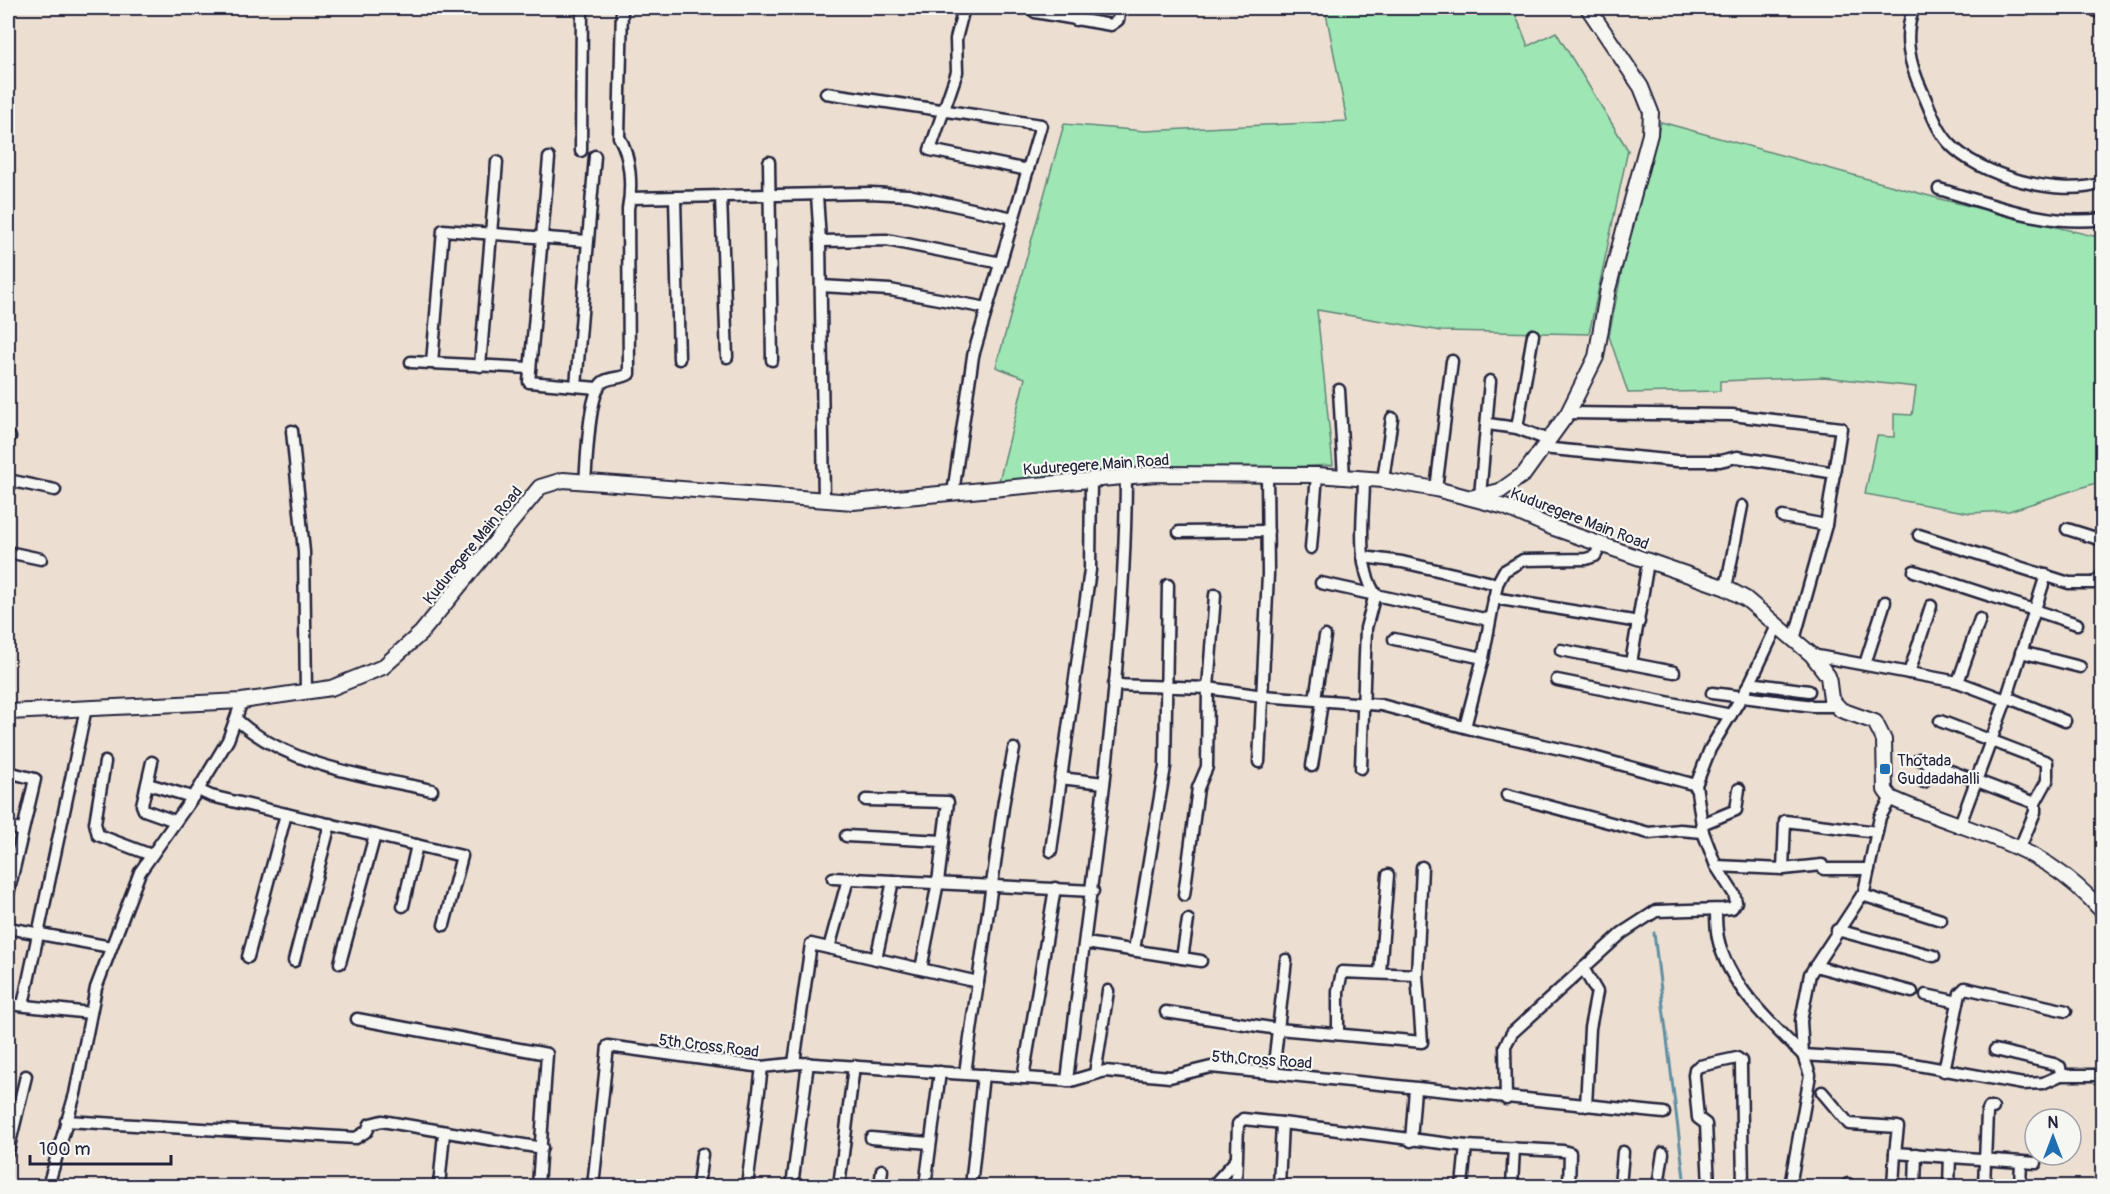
<svg xmlns="http://www.w3.org/2000/svg" width="2110" height="1194" font-family="Pangolin,sans-serif">
  <style>
    .green { fill: #9ee6b3; stroke: #608477; stroke-width: 1.5 }
    .lines { fill: none; stroke-linecap: round; stroke-linejoin: round }
    .stream { stroke: #608fa2; stroke-width: 3 }
    .minor-casing { stroke: #22223b; stroke-width: 15 }
    .tertiary-casing { stroke: #22223b; stroke-width: 18 }
    .minor { stroke: #f6f6f2; stroke-width: 10 }
    .tertiary { stroke: #f6f6f2; stroke-width: 14 }
    .poi-dot { fill: #1f6fb2; stroke: #f6f6f2; stroke-width: 2 }
    .labels { text-anchor: middle; stroke-width: 4.5; stroke-linejoin: round; paint-order: stroke }
    .street-label { font-size: 16px; fill: #22223b; stroke: #f6f6f2 }
    .poi-label { font-size: 16px; fill: #22223b; stroke: #f6f6f2; text-anchor: start }
  </style>
  <rect width="100%" height="100%" fill="#ecdfd2"/>
  <filter id="ink" filterUnits="userSpaceOnUse"><feTurbulence type="fractalNoise" baseFrequency=".0167" numOctaves="2"/><feDisplacementMap in="SourceGraphic" scale="12" xChannelSelector="R" yChannelSelector="G"/><feConvolveMatrix kernelMatrix="1 2 1 2 8 2 1 2 1" color-interpolation-filters="sRGB"/></filter>
  <g filter="url(#ink)">
    <!-- green -->
    <g class="green">
      <path d="M1325 8H1513L1528 46 1556 32 1628 150 1589 334 1441 331 1317 310 1333 465 999 481 1025 378 996 367 1064 124 1145 131 1347 121Z"/>
      <path d="M1661 122 1944 200 2102 238V481L2009 511 1970 513 1865 494 1877 436 1894 437V414L1912 415 1916 387 1824 377 1720 381V391L1628 393 1609 336 1631 224Z"/>
    </g>
    <g class="lines">
      <!-- stream -->
      <path class="stream" d="M1654 933 1685 1186"/>
      <defs>
        <g id="minor">
          <path d="M964 8 956 39 957 72 930 150 1028 170"/>
          <path d="M1031 8 1035 12 1111 25 1118 20 1120 8"/>
          <path d="M1914 8C1902 36 1910 65 1922 91 1930 108 1936 129 1949 143 1978 176 2061 198 2102 183"/>
          <path d="M2096 11 2102 12"/>
          <path d="M1076 20 1077 8"/>
          <path d="M826 93 1041 125 973 356 953 493"/>
          <path d="M581 151 582 8"/>
          <path d="M549 158 529 382 597 388"/>
          <path d="M769 162 772 360"/>
          <path d="M1939 189C1991 204 2048 227 2102 219"/>
          <path d="M817 195 820 241 824 500"/>
          <path d="M721 197 727 357"/>
          <path d="M630 198 871 193 908 195 1013 218"/>
          <path d="M675 198 679 359"/>
          <path d="M820 241 887 240 1001 263"/>
          <path d="M821 286 890 290 987 308"/>
          <path d="M411 362 530 368"/>
          <path d="M432 363 443 230 587 241"/>
          <path d="M480 366 497 162"/>
          <path d="M576 386 595 156"/>
          <path d="M1339 390 1344 477"/>
          <path d="M1568 413 1732 415 1841 428 1826 525 1794 640"/>
          <path d="M1488 424 1517 428 1548 440"/>
          <path d="M1517 428 1533 335"/>
          <path d="M292 431 304 552 306 691"/>
          <path d="M8 436 10 437"/>
          <path d="M1542 448 1677 461H1720L1737 457 1835 473"/>
          <path d="M8 480 55 490"/>
          <path d="M1383 480 1392 418"/>
          <path d="M585 482C587 463 588 393 603 382 609 377 621 379 629 374L628 209C632 188 631 156 619 137L622 8"/>
          <path d="M1436 489 1452 361"/>
          <path d="M1480 496 1490 381"/>
          <path d="M1783 517 1826 525"/>
          <path d="M2067 529 2102 540"/>
          <path d="M1179 532 1268 531"/>
          <path d="M1919 535 2069 583H2094L2102 576"/>
          <path d="M1311 548 1317 475"/>
          <path d="M8 552 41 559"/>
          <path d="M1363 557 1402 562 1497 584"/>
          <path d="M1914 571 2077 624"/>
          <path d="M1321 583 1489 620"/>
          <path d="M1726 588 1742 506"/>
          <path d="M1494 598 1639 622"/>
          <path d="M1394 639 1483 658"/>
          <path d="M1561 650 1674 672"/>
          <path d="M2021 652 2080 667"/>
          <path d="M1812 655 1958 682 2006 700"/>
          <path d="M1631 663 1648 562"/>
          <path d="M1865 664 1885 602"/>
          <path d="M1909 673 1931 606"/>
          <path d="M1557 680 1731 715"/>
          <path d="M1958 682 1980 619"/>
          <path d="M1750 683 1809 691"/>
          <path d="M1114 685 1208 688 1263 696 1381 705 1479 731 1579 753 1696 785"/>
          <path d="M1712 693 1813 706H1838"/>
          <path d="M2007 697 2065 721"/>
          <path d="M1315 699 1325 636"/>
          <path d="M237 720C289 766 365 776 432 790"/>
          <path d="M1940 721 2047 762V781L2035 803V812L2019 850"/>
          <path d="M1465 727 1483 658 1497 584 1504 571 1523 560 1586 559 1595 556 1602 544"/>
          <path d="M1919 759 2035 803"/>
          <path d="M105 762 95 823 98 835 151 855"/>
          <path d="M152 762 142 805 144 810 175 821"/>
          <path d="M1259 762 1268 574 1267 474"/>
          <path d="M1312 766 1322 702"/>
          <path d="M1361 768 1366 628 1375 594C1355 561 1364 515 1364 479"/>
          <path d="M8 772 35 779 8 894"/>
          <path d="M1060 778 1104 783"/>
          <path d="M1924 782 1931 763"/>
          <path d="M148 784 192 797"/>
          <path d="M198 790 211 796 462 856 444 925"/>
          <path d="M1507 795 1649 833 1680 830 1703 832"/>
          <path d="M866 800 948 802 938 882 921 969"/>
          <path d="M1702 824 1736 810 1739 789"/>
          <path d="M8 826 22 831"/>
          <path d="M1959 827 2006 700 2046 575"/>
          <path d="M846 836 943 841"/>
          <path d="M1051 851 1090 570 1091 480"/>
          <path d="M1716 866 1783 869 1785 821 1877 832"/>
          <path d="M1783 869 1822 865 1824 869H1869"/>
          <path d="M833 878 1093 891"/>
          <path d="M1184 895 1198 788 1207 767 1208 688 1215 595"/>
          <path d="M1862 895 1941 920"/>
          <path d="M403 906 417 845"/>
          <path d="M1716 910C1716 919 1716 929 1718 938 1727 983 1771 1024 1803 1055L1896 1061 2023 1084 2043 1083 2061 1075H2102"/>
          <path d="M8 928 111 947"/>
          <path d="M1837 930 1934 956"/>
          <path d="M1086 943 1182 958 1188 920"/>
          <path d="M829 948 848 879"/>
          <path d="M1134 950 1165 767 1168 585"/>
          <path d="M248 957 286 814"/>
          <path d="M1182 958 1201 961"/>
          <path d="M876 959 893 881"/>
          <path d="M294 961 330 824"/>
          <path d="M340 963 375 835"/>
          <path d="M1815 966 1912 992"/>
          <path d="M1583 968 1597 992 1590 1028 1586 1106"/>
          <path d="M1380 972 1388 875"/>
          <path d="M1926 995 1958 1002"/>
          <path d="M8 1004 90 1013"/>
          <path d="M23 1005 86 708"/>
          <path d="M1166 1012 1278 1029 1422 1042 1417 975 1422 867"/>
          <path d="M357 1019 547 1054 538 1186"/>
          <path d="M1338 1034V991L1342 972 1417 975"/>
          <path d="M1995 1050 2054 1064 2060 1067 2061 1075"/>
          <path d="M794 1063 811 944 978 982"/>
          <path d="M1944 1071 1960 993 1965 988 2066 1011"/>
          <path d="M965 1073 1004 800 1014 749"/>
          <path d="M1273 1073 1286 960"/>
          <path d="M1095 1074 1108 991"/>
          <path d="M1023 1078 1055 888"/>
          <path d="M1067 1081C1090 880 1125 679 1126 477"/>
          <path d="M1822 1092 1849 1124 1898 1127 1895 1153 2036 1163"/>
          <path d="M1506 1099 1505 1046 1512 1033 1622 933 1656 911 1723 909 1732 908 1736 902 1734 894 1716 866 1703 832 1696 785 1710 749 1750 683 1777 626"/>
          <path d="M66 1121 356 1138 367 1131 370 1124 382 1121 542 1148"/>
          <path d="M871 1138 929 1143"/>
          <path d="M1411 1141 1415 1089"/>
          <path d="M8 1151 26 1076"/>
          <path d="M48 1186 75 1094 96 988 140 872 198 790 228 740 242 701"/>
          <path d="M439 1186 444 1133"/>
          <path d="M593 1186 608 1046 762 1067 799 1063 1071 1081 1105 1071 1170 1077 1211 1067 1664 1113"/>
          <path d="M698 1186 702 1154"/>
          <path d="M747 1186 762 1067"/>
          <path d="M792 1186 808 1063"/>
          <path d="M839 1186 854 1066"/>
          <path d="M880 1186 882 1170"/>
          <path d="M925 1186 940 1072"/>
          <path d="M971 1186 983 1075"/>
          <path d="M1215 1186 1217 1181 1236 1160"/>
          <path d="M1236 1186 1238 1124 1243 1119 1282 1123"/>
          <path d="M1279 1186 1282 1123 1466 1146 1563 1151 1570 1153 1569 1186"/>
          <path d="M1462 1186 1466 1146"/>
          <path d="M1512 1186 1514 1148"/>
          <path d="M1620 1186 1623 1152"/>
          <path d="M1658 1186 1663 1153"/>
          <path d="M1709 1186 1706 1124 1698 1118 1694 1075 1695 1069 1700 1066 1737 1058 1741 1061V1067L1743 1186"/>
          <path d="M1790 1186 1810 1075 1803 1055 1801 1021 1810 974 1864 892 1880 817 1891 798"/>
          <path d="M1848 1186V1184"/>
          <path d="M1893 1186 1895 1153"/>
          <path d="M1915 1186 1916 1154"/>
          <path d="M1949 1186 1950 1156"/>
          <path d="M1984 1186 1987 1113 1989 1108H1993"/>
          <path d="M2020 1186 2021 1162"/>
        </g>
        <g id="tertiary">
          <path d="M1474 497 1500 491 1524 474 1568 413 1596 357 1608 289 1650 134 1651 112 1641 87 1588 8"/>
          <path d="M8 712 242 701 331 688 383 667 421 633 540 487 563 480 853 502 1155 474 1317 475 1383 480 1436 489 1505 507 1551 527 1726 588 1746 599 1812 655 1828 676 1831 699 1841 710 1875 722 1884 740 1885 790 1891 798C1942 822 2002 835 2049 865 2069 878 2087 894 2102 911"/>
        </g>
      </defs>
      <!-- minor casing -->
      <use href="#minor" class="minor-casing"/>
      <!-- tertiary casing -->
      <use href="#tertiary" class="tertiary-casing"/>
      <!-- minor -->
      <use href="#minor" class="minor"/>
      <!-- tertiary -->
      <use href="#tertiary" class="tertiary"/>
    </g>
  </g>
  <!-- markers -->
  <rect class="poi-dot" x="1879" y="763" width="12" height="12" rx="3"/>
  <g class="labels">
    <!-- street labels -->
    <g class="street-label">
      <text transform="translate(1096 464) rotate(-4)" y="6">Kuduregere Main Road</text>
      <text transform="translate(1580 518) rotate(21)" y="6">Kuduregere Main Road</text>
      <text transform="translate(472 545) rotate(-51)" y="6">Kuduregere Main Road</text>
      <text transform="translate(709 1045) rotate(7)" y="6">5th Cross Road</text>
      <text transform="translate(1262 1059) rotate(4)" y="6">5th Cross Road</text>
    </g>
    <!-- poi labels -->
    <g class="poi-label">
      <text x="1897" y="766">Thotada<tspan x="1897" dy="18">Guddadahalli</tspan></text>
    </g>
  </g>
  <!-- margin -->
  <rect width="2110" height="1194" fill="none" stroke="#f6f6f2" stroke-width="30"/>
  <rect x="15" y="15" width="2080" height="1164" fill="none" stroke="#22223b" stroke-width="2" filter="url(#ink)"/>
  <!-- north arrow -->
  <g transform="translate(2053 1137)"><circle r="28" fill="#f6f6f2" stroke="#a1a1a9" stroke-width="1.5"/>
  <path d="M0-4.5L10 22L0 15L-10 22Z" fill="#1f6fb2"/>
  <text y="-9" font-size="16" font-weight="bold" text-anchor="middle" fill="#22223b">N</text>
  </g>
  <!-- scale -->
  <path d="M30 1155v9h141v-9" fill="none" stroke="#22223b" stroke-width="3"/>
  <text x="39" y="1155" font-size="18" fill="#22223b" stroke="#f6f6f2" stroke-width="4.5" paint-order="stroke">100 m</text>
</svg>
